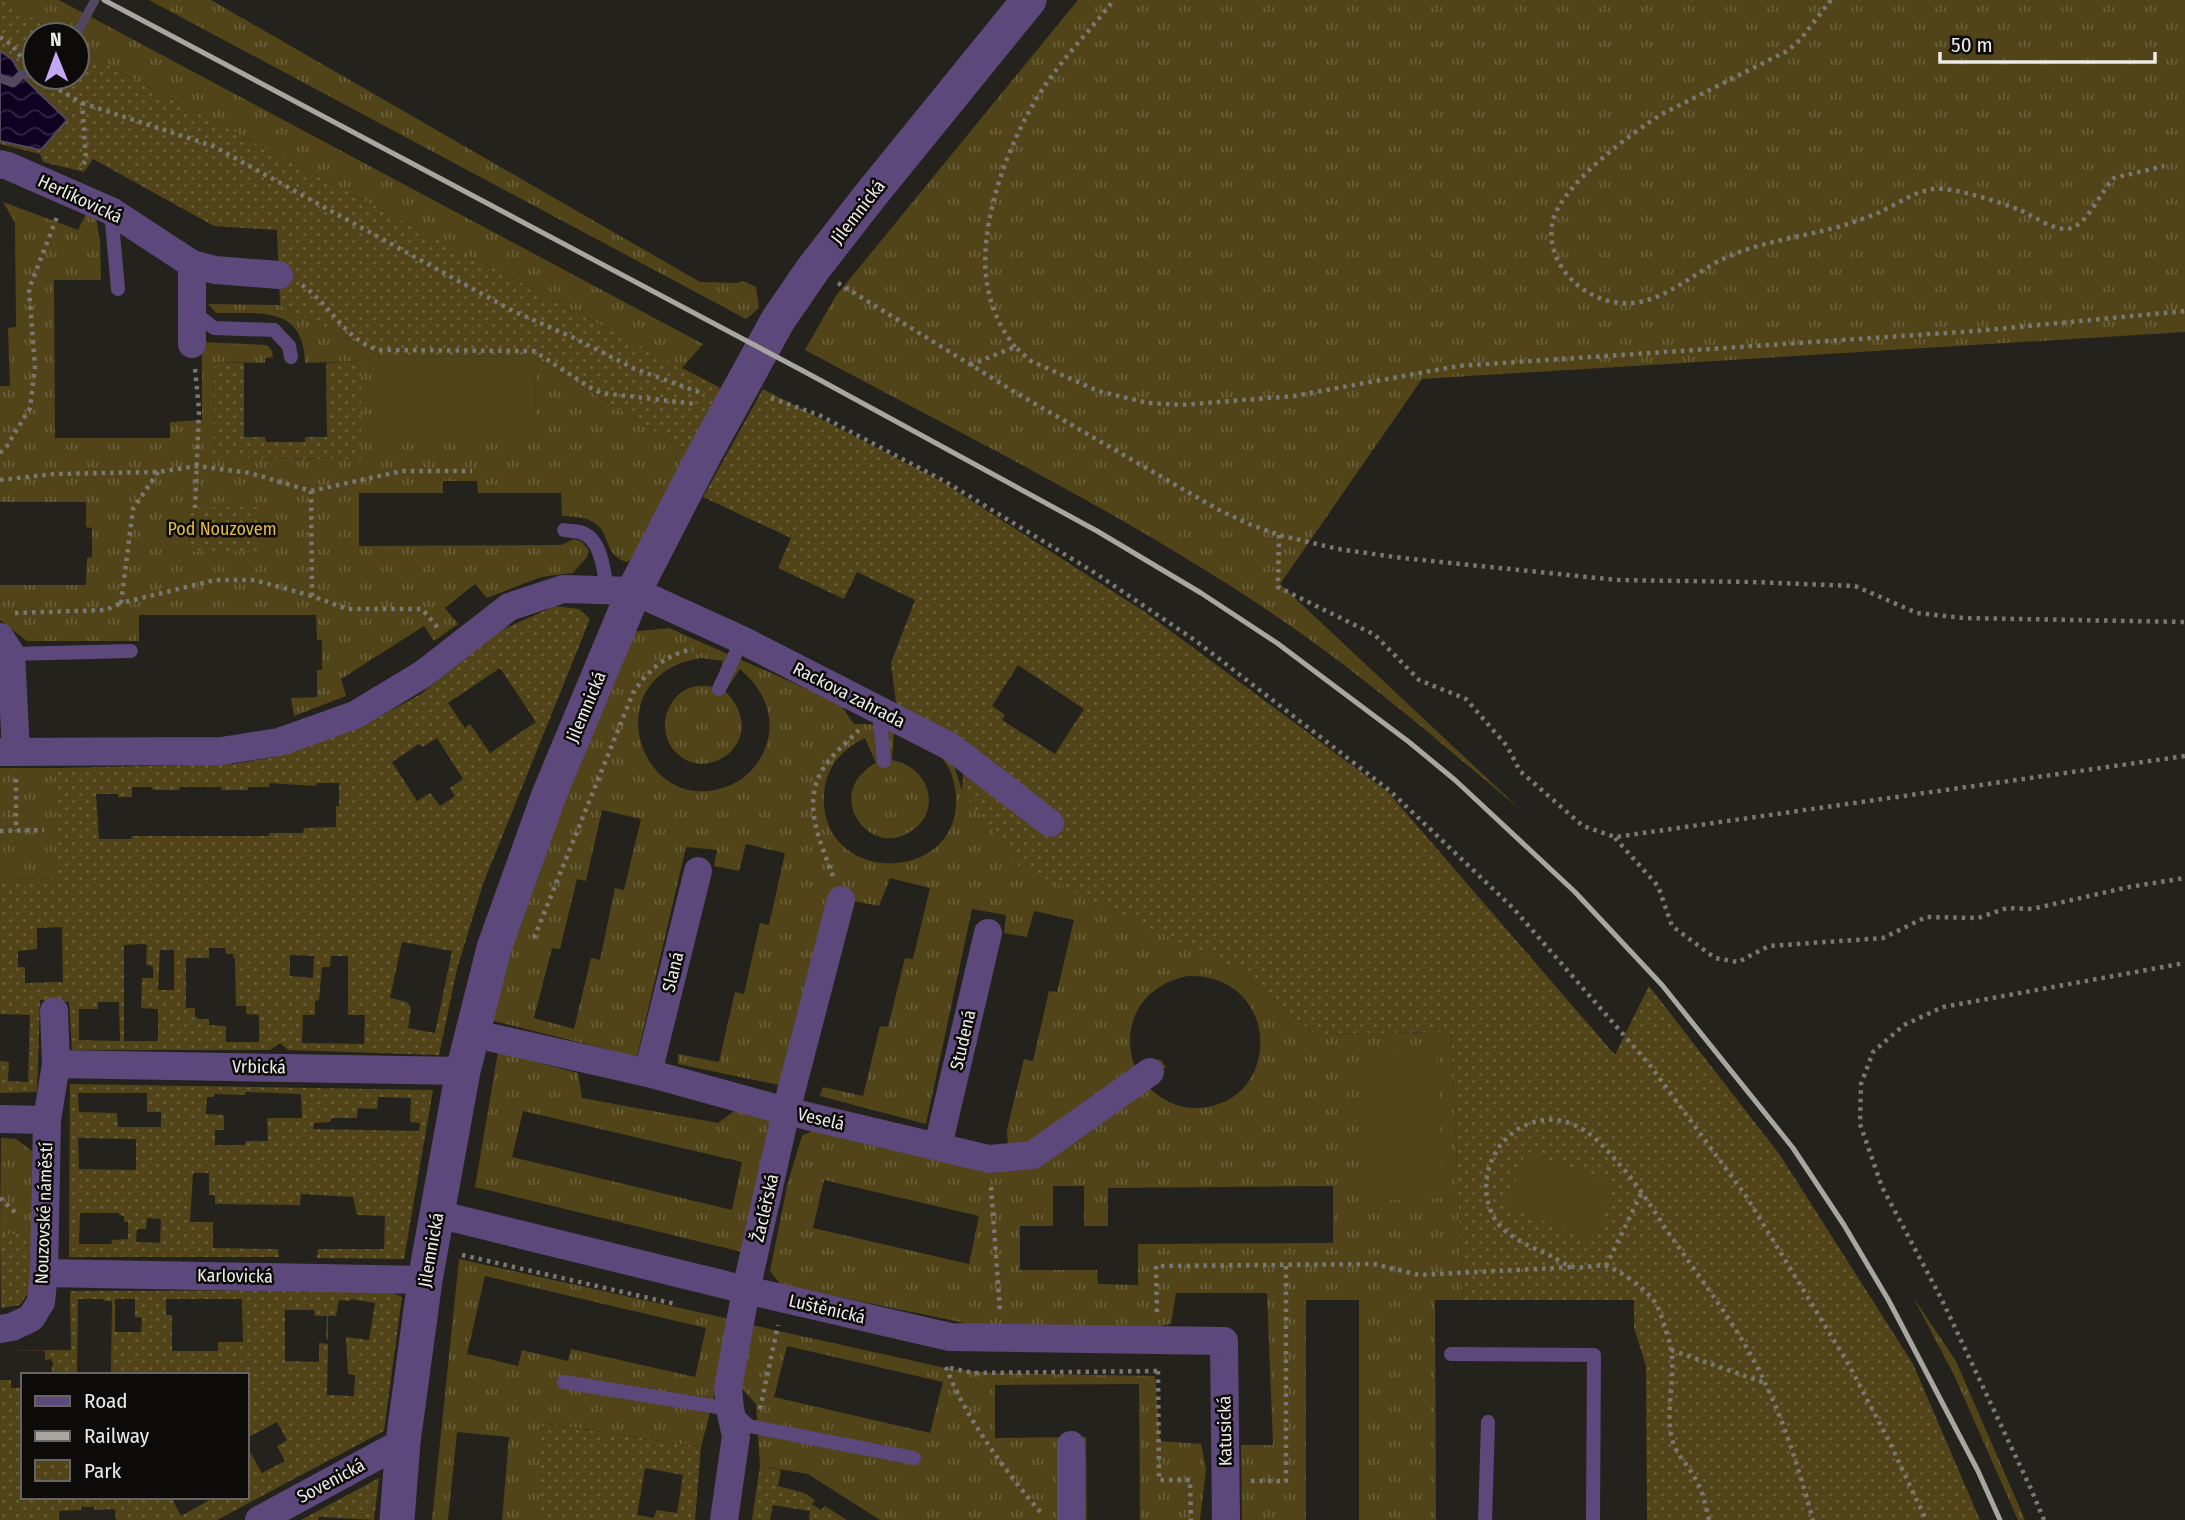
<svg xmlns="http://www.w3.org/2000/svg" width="2185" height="1520" font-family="'Fira Sans Condensed',sans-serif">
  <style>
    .grass { fill: url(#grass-tufts); fill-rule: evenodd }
    .park { fill: url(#park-dots); fill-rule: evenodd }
    .pitch { fill: #514418 }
    .water { fill: url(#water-waves); stroke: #52475e; stroke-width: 2 }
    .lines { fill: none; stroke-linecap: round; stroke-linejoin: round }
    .stream { stroke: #52475e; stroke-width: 9 }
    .path { stroke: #7a7873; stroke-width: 4.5; stroke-dasharray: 3.5 5; stroke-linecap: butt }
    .service { stroke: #5c487a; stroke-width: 14 }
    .minor { stroke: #5c487a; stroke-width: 28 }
    .tertiary { stroke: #5c487a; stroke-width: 35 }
    .rail { stroke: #a7a6a1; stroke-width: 5 }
    .labels { text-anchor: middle; stroke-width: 5; stroke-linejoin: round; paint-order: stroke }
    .street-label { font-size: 18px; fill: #ecebe7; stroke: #0c0b09 }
    .park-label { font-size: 18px; fill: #e4be35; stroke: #0c0b09 }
  </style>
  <defs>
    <pattern id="grass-tufts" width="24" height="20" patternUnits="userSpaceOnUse" patternTransform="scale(1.75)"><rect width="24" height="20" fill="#514418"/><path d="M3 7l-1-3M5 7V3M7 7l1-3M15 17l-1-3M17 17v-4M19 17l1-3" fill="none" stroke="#6a5f3a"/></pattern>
    <pattern id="park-dots" width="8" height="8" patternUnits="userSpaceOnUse" patternTransform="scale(1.75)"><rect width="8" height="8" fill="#514418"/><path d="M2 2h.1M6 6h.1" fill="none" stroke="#6a5f3a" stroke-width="1.8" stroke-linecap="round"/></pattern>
    <pattern id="water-waves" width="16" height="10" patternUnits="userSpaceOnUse" patternTransform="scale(1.75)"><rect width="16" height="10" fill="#100123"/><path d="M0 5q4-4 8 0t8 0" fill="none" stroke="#332643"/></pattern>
  </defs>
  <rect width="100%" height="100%" fill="#24221c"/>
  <!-- grass -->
  <g class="grass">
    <path d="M5 0H59L703 344 682 368 105 64 77 46V35H59Z"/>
    <path d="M149 0H211L700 282 737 283 743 281 756 287 759 308 746 319Z"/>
    <path d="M1078 0H2185V332L1422 379 1280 584 1521 810C1445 747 1370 681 1289 625 1136 519 969 438 805 350L835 297Z"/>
    <path d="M3 202 78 230 86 214 96 219 100 240 101 280H54L55 438H170V422L202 420V342L267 345 272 351 273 357 265 358V363L214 362 213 458 361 459V361L305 363C304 305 260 314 216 313L208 304 280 305 381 356V434H534L535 357 688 452 633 559 626 562C594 550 622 517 562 516L561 493H478L477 481H443V493H359V546L561 545 574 539 581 541 589 550 587 557 573 573 541 577 487 598 475 584 445 608 458 624 434 641 424 626 341 679 346 696 294 716 291 698 317 697V670H322V640H317L316 615H139V641H27L0 620V585H86L87 558 92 557V528L86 527V502H0V386H10L8 328 16 327 15 223Z"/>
    <path d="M669 628 839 703 854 724 906 725 953 762 962 791 1239 970 1315 1034 1451 1032 1463 1300H1435L1436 1520H1359V1300H1306V1520H1242L1241 1445H1273L1267 1293H1176L1171 1324 1152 1328H989L781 1285 770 1271 788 1182 802 1136 820 1127 997 1173 1009 1167 1007 1130 1024 1059 1033 1061 1049 991 1057 992 1074 920 1034 911 1027 937 1004 933 1006 915 972 909 926 1124 820 1096 823 1087 863 1096 880 1026 888 1027 905 958 913 959 930 888 890 878 879 906 828 896 779 1085 678 1064V1054L719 1062 735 992 744 994 760 923 769 925 785 853 746 844 739 871 714 866 717 850 686 847 637 1057 490 1020 534 875 630 632ZM701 658 723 661 715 687C707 686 697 685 689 688 666 698 658 728 672 748 703 790 774 740 725 691L740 669C761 687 774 711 768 739 764 758 750 776 733 784 641 826 591 675 701 658ZM894 733C906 739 933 748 941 757 951 768 955 783 956 796 961 886 819 886 824 795 825 769 841 749 865 738L876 763C823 792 866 855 906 834 943 816 933 768 892 760ZM602 810 641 819 624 890 615 888 600 960 591 958 574 1029 534 1018 552 948 560 949 577 879 586 881ZM1188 976C1282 974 1283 1103 1199 1108 1178 1109 1161 1100 1146 1085L1166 1067 1160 1059 1136 1070C1118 1025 1142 985 1188 976ZM824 1180 979 1216 969 1264 813 1228ZM1053 1186H1084V1226H1108V1188L1333 1186V1243L1138 1244V1285L1098 1284 1097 1270H1020V1226H1053Z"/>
    <path d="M0 768H58V879L0 880Z"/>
    <path d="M498 1052 578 1073 582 1098 718 1123 741 1106 770 1116 773 1134 746 1253 475 1187ZM523 1111 742 1162 732 1210 512 1157Z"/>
    <path d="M1 1138 16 1139 32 1151 34 1234H0Z"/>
    <path d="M459 1259 734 1320 701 1447 543 1423 539 1520H502L509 1437 457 1432 448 1520H432ZM485 1276 706 1328 695 1377 571 1349 568 1361 522 1350 518 1366 467 1354Z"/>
    <path d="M1913 1297 1956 1361 2025 1520H2018L1954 1375Z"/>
    <path d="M752 1325 950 1369 993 1373 1155 1376 1160 1441 1201 1444 1206 1469 1200 1520H1140L1139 1384 995 1385V1438L1086 1437 1087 1520H880L808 1474 760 1466 756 1404 739 1385ZM787 1346 943 1382 930 1433 774 1397Z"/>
  </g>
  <!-- park -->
  <g class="park">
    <path d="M0 0H5L59 35H35V77H77V46L105 64 728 392 688 452 535 357 381 356 280 305 277 230 214 226 93 159 84 172 43 162 40 154 0 144V141L41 150 67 120 21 75 12 59 0 51Z"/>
    <path d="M361 361V459L213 458 214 362 244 363V437H265L266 442H305V437H327L326 363Z"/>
    <path d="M763 389 939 480 1145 612 1388 792 1615 1055 1649 986 1780 1155 1913 1364 1980 1520H1647L1646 1366 1634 1328V1300H1463L1451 1032 1315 1034 1239 970 1019 866 962 791 964 763 899 726 891 663 915 600 857 572 844 599 778 568 791 538 703 497ZM1018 665 1084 709 1055 754 1002 720 1005 715 992 706Z"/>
    <path d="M257 507V551L187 552V508Z"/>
    <path d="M555 606 579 609 590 619 483 884 457 969 439 1055 288 1050 280 1043 270 1050H72L69 1002 40 1000 37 1092 0 1093V1061L9 1062 8 1081 28 1082 30 1015 0 1014V880L58 879V768L233 764 269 758 358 728 421 694 497 632ZM500 668 536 722 490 753 470 724 465 728 448 703ZM437 738 463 779 450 788 455 796 440 806 430 793 417 801 392 762 419 744 422 747ZM270 783 316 786 317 783H339V806H336V827L304 828 303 833H269V836H132L131 839H99L96 794H118V797H132V787H152L153 790H179L180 787H221L222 790H248V787H269ZM62 927 63 982 25 983V967H18V951L37 949V928ZM402 942 452 951 435 1033 408 1028 411 1008 407 1002 390 998ZM144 944 147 945 146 965 153 966V978H142L141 1008 158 1009V1041H124V945ZM209 948H225L226 954H233V958H235L236 1006H246V1014L259 1015V1042H226V1026L209 1025V1019H199L195 1016V1008H186V958H209ZM160 950H174V990H158ZM290 955 314 956 313 978 290 976ZM331 956H348V1015H365L364 1044 302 1043 303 1015H315V1001L319 1000 322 967H330ZM98 1002H119L120 1041 79 1040V1009H98Z"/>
    <path d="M70 1084 433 1090 404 1259 317 1258 318 1249H384L385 1216 357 1215 353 1197 301 1194 300 1205 215 1204V1195H209V1173H193L190 1222H213V1248L278 1249 279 1257H69ZM246 1092 301 1094 302 1118H267L268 1141H246L245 1145H215V1130H224V1115L206 1114 207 1097H213L214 1094 245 1095ZM78 1093H147V1112H161V1127H118L117 1113 79 1112ZM378 1097 411 1098 410 1122 420 1123 419 1131 313 1129 314 1123 330 1122 332 1118H357L358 1108 377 1109ZM78 1138 136 1139V1170L79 1169ZM119 1213V1215L124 1216V1222H128V1239L112 1240 111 1244H79L80 1213ZM147 1218 161 1219 160 1243 136 1242 137 1229H146Z"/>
    <path d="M0 1234H34L32 1287 20 1305 1 1308Z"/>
    <path d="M387 1290 402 1297 384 1431 217 1520H116L115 1509 95 1510 94 1507H81V1510L59 1511V1520H0V1380H11V1388H22L23 1380V1497H171L181 1516 215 1497H247V1447L262 1473 285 1461 277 1446 287 1440 277 1422 247 1438V1375H111L112 1301H104L103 1299H78L77 1375H51L53 1363 51 1359 45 1360V1351H0L71 1350 70 1291ZM115 1299H135V1317L142 1318 141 1332H115ZM166 1299H242L243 1342H218V1351H172V1315H166ZM351 1299 375 1303 369 1340 346 1337 348 1374 355 1375 354 1396 327 1395 328 1344 319 1343V1362L285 1361V1310H314L315 1316H327L326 1336 328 1342V1316H336L339 1300 351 1301Z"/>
    <path d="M542 1423 701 1447 695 1520H539ZM645 1468 683 1475 677 1513 656 1510 654 1518 637 1515Z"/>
    <path d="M760 1466 781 1470 778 1486 804 1493 815 1500 812 1504 821 1510 825 1506 847 1520H809L810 1511 773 1505 770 1520H752Z"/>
    <path d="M379 1478 374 1520 322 1517H319L318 1520H301Z"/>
  </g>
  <!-- pitch -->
  <g class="pitch">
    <path d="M381 356 535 357 534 434H381Z"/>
    <path d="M1437 1054 1443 1198 1368 1201 1362 1057Z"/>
    <path d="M1526 1151 1613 1184 1594 1241 1506 1206Z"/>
  </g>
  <!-- water -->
  <path class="water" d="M0 51 12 59 21 75 67 120 41 150 0 141Z"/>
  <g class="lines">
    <!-- stream -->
    <g class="stream">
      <path d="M76 35 95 0"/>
      <path d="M0 78 13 83 21 75 35 72"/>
    </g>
    <!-- path -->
    <g class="path">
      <path d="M1831 0 1800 40 1787 51 1662 114C1631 133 1563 184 1553 220 1542 265 1588 307 1632 303 1667 300 1696 271 1727 257 1766 240 1804 237 1845 225 1856 221 1869 217 1880 212 1897 204 1914 192 1933 189 1951 186 2002 203 2020 210 2035 216 2058 235 2074 227 2089 220 2102 190 2114 178L2164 166"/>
      <path d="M0 37 12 45 35 76"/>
      <path d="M37 77 82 103 86 160 80 169"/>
      <path d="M82 103 213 146 513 311 572 337 635 369 704 394"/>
      <path d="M838 283 1018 394 1219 510 1249 524 1279 535 1338 549 1402 558 1617 580 1753 582 1855 586 1917 613 1964 618 2185 622"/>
      <path d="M302 285C330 304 344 339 378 350L534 351 594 390 601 393 696 404"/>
      <path d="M1015 347C1002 330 992 311 988 289 975 228 1010 137 1044 87 1064 57 1091 29 1114 0"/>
      <path d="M970 365 1015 347 1031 361 1098 391 1148 403 1181 405 1294 396 1458 366 1976 331 2185 311"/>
      <path d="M195 369 199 410 195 508"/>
      <path d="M771 398 819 415 946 482 1092 571 1196 641 1389 790 1513 908 1649 1064 1746 1196 1849 1365 1890 1443 1926 1520"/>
      <path d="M0 453 7 446 30 408 35 367 29 289 57 217"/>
      <path d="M158 472 133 509 121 603 215 580H254L312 596"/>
      <path d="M0 480 54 474 158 472 197 466 250 473 311 491 312 596 347 609H422L439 629"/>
      <path d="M311 491 402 471H472"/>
      <path d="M1279 535 1278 587 1375 635 1419 680 1466 699 1507 746 1520 771 1583 826 1615 837 2185 756"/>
      <path d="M15 613 106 610 121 603"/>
      <path d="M16 779V831"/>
      <path d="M0 831 44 830"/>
      <path d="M1615 838 1658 886 1672 926 1715 958 1738 962 1769 946 1883 938 1926 917 1978 918 2007 908 2032 909 2129 887 2185 878"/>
      <path d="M833 876C820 841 800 801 825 766 834 753 848 741 859 730"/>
      <path d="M534 938 633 693C648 670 665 655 693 649"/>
      <path d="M991 1187 1000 1311"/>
      <path d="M0 1198 17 1214"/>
      <path d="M462 1255 675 1304"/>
      <path d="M1606 1266 1641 1194"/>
      <path d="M1157 1312 1156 1266 1374 1264 1419 1275 1574 1267"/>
      <path d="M1671 1350 1765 1383"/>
      <path d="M946 1367C964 1416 1008 1475 1043 1515"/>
      <path d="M950 1368 974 1373 1158 1371"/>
      <path d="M1158 1371 1159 1480H1190L1191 1520"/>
      <path d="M760 1409 778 1325"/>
      <path d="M1251 1481H1286V1265"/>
      <path d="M1709 1520C1706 1506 1703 1492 1696 1480 1689 1466 1676 1455 1672 1439 1665 1410 1676 1379 1671 1349 1670 1341 1666 1332 1664 1324 1661 1314 1657 1303 1650 1296 1642 1287 1618 1269 1606 1266 1596 1264 1584 1269 1574 1267 1567 1266 1558 1260 1551 1256 1528 1245 1499 1235 1490 1209 1472 1159 1520 1104 1572 1124 1591 1131 1607 1150 1620 1165 1641 1188 1657 1217 1675 1242 1707 1288 1743 1334 1766 1385 1787 1429 1800 1474 1813 1520"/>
      <path d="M2044 1520 2031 1489 1942 1300 1882 1187 1860 1124 1861 1084 1873 1052 1904 1025 1943 1007 2185 963"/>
    </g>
    <!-- service -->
    <g class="service">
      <path d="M111 211 118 289"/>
      <path d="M192 311 214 328 274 330 289 346 291 357"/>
      <path d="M564 530C569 531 575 531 580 532 602 538 604 572 607 590"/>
      <path d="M11 654 131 651"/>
      <path d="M719 689 742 640"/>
      <path d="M879 710 884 761"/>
      <path d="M1451 1354 1594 1355 1593 1520"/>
      <path d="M564 1382 730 1409 749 1426 914 1458"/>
      <path d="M1485 1520 1488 1422"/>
    </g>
    <!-- minor -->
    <g class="minor">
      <path d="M0 164 8 166 111 211 192 264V344"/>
      <path d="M192 264 215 270 279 275"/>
      <path d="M0 637 11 654 16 751"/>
      <path d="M0 752 221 751 279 742 355 715 423 674 509 607 563 589 634 591 742 640 951 747 1050 823"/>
      <path d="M54 1011 56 1064"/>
      <path d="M471 1033 648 1073 786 1111 989 1159 1033 1155 1150 1072"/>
      <path d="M648 1073 698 871"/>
      <path d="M0 1119 47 1120"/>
      <path d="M938 1146 988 933"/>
      <path d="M437 1214 746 1290 950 1337 1224 1341 1226 1520"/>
      <path d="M44 1273 425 1280"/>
      <path d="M0 1329 12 1327 31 1318 41 1302 44 1273 47 1120 56 1064 463 1071"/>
      <path d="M1071 1445V1520"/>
      <path d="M259 1520 403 1442"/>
      <path d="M724 1520 736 1436 730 1409 728 1388 746 1290 786 1111 841 900"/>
    </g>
    <!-- tertiary -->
    <path class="tertiary" d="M397 1520 403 1442 425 1280 463 1071 494 948 549 795 634 591 705 453 778 320 813 269 869 197 1029 0"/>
    <!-- rail -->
    <path class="rail" d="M104 0 807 373 1097 531 1201 593 1277 643 1409 742 1455 780 1575 892 1662 985 1793 1148 1844 1225 1889 1301 1978 1471 2000 1520"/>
  </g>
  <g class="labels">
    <!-- street labels -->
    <g class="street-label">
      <text transform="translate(80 199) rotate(25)" y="6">Herlíkovická</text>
      <text transform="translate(858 212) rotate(-52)" y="6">Jilemnická</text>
      <text transform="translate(849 695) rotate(27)" y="6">Rackova zahrada</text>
      <text transform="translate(586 707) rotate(-67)" y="6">Jilemnická</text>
      <text transform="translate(673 972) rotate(-76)" y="6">Slaná</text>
      <text transform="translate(963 1040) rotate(-77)" y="6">Studená</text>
      <text transform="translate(259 1067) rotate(1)" y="6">Vrbická</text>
      <text transform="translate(821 1119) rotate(13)" y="6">Veselá</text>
      <text transform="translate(765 1208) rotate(-77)" y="6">Žacléřská</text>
      <text transform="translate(44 1213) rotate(-88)" y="6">Nouzovské náměstí</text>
      <text transform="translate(431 1250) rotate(-80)" y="6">Jilemnická</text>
      <text transform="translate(235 1276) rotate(1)" y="6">Karlovická</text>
      <text transform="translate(827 1309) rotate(13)" y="6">Luštěnická</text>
      <text transform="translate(1225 1431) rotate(-91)" y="6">Katusická</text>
      <text transform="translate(331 1481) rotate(-28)" y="6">Sovenická</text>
    </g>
    <!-- park labels -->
    <g class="park-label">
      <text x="222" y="535">Pod Nouzovem</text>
    </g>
  </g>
  <!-- legend -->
  <rect x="21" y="1373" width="228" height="126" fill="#0c0b09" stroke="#666562" stroke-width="2"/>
  <rect x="35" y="1396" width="35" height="10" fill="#5c487a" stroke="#666562" stroke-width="2"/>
  <text x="84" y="1408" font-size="21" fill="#ecebe7">Road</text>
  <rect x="35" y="1431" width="35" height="10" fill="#a7a6a1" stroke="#666562" stroke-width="2"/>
  <text x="84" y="1443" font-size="21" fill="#ecebe7">Railway</text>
  <rect x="35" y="1460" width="35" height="21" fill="url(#park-dots)" stroke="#666562" stroke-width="2"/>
  <text x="84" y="1478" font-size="21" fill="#ecebe7">Park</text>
  <!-- north arrow -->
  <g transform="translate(56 56) rotate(359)"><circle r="33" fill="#0c0b09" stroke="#666562" stroke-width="2"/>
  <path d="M0-5L12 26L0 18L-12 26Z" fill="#c3a7f2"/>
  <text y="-10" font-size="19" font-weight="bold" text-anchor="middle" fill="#ecebe7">N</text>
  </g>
  <!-- scale -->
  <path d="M1940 52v10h215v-10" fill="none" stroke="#ecebe7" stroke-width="3.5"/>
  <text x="1951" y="52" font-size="21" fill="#ecebe7" stroke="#0c0b09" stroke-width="5" paint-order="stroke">50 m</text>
</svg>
